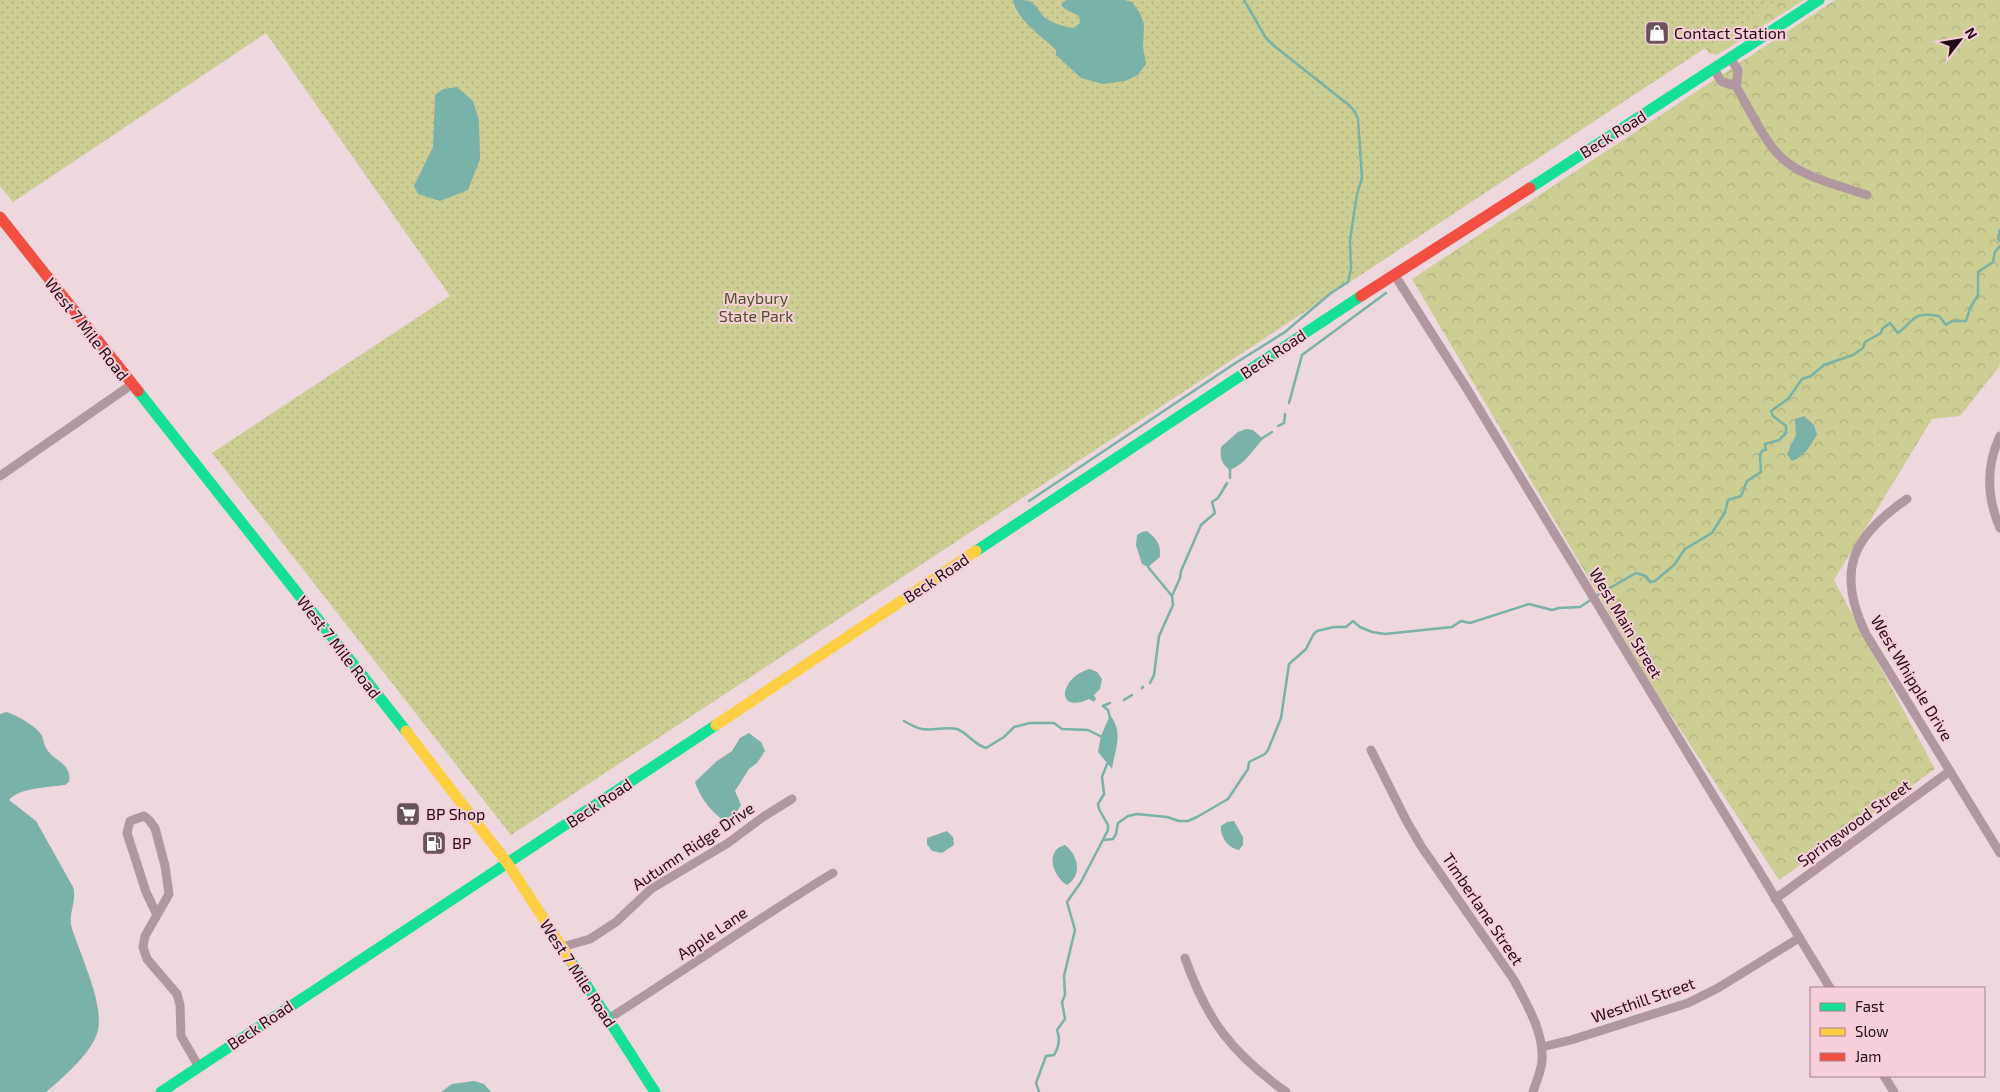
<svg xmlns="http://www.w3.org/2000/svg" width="2000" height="1092" font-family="'Exo 2',sans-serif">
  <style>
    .forest { fill: url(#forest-crowns) }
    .park { fill: url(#park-dots) }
    .water { fill: #78b2a8 }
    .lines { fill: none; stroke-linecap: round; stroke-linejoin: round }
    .stream { stroke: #78b2a8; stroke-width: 2.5 }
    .street { stroke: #b198a0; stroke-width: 9 }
    .fast { stroke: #16e098; stroke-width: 11 }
    .slow { stroke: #ffcf43; stroke-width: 11 }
    .jam { stroke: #f24e42; stroke-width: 11 }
    .labels { text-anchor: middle; stroke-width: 4; stroke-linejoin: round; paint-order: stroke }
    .poi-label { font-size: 16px; fill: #220b13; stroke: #f7ced9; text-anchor: start }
    .street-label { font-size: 16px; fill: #220b13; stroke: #f7ced9 }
    .park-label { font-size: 16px; fill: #4b5523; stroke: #f7ced9 }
  </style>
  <defs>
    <pattern id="forest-crowns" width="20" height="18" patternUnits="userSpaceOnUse" patternTransform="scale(1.25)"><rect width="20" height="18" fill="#ccce94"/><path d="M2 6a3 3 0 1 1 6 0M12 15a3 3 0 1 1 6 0" fill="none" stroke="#afb07f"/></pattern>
    <pattern id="park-dots" width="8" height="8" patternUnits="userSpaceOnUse" patternTransform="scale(1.25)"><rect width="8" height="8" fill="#ccce94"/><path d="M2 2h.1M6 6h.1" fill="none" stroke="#afb07f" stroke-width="1.8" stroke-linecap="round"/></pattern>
  </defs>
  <rect width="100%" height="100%" fill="#eed7dd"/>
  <!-- forest -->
  <g class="forest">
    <path d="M1667 0H1804L1717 55 1709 53Z"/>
    <path d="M1835 0H2000V362L1999 367 1960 416 1932 419 1834 580 1935 769 1779 880 1657 694 1412 279Z"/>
  </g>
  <!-- park -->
  <path class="park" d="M0 0H1778L511 835 212 453 450 296 266 33 13 202 0 186Z"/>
  <!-- water -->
  <g class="water">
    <path d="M1013 0C1018 0 1025 0 1029 1 1036 4 1039 11 1043 16 1051 23 1064 27 1074 28L1080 23 1079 16 1065 9 1061 5 1066 0H1124L1132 2 1140 13 1144 24 1143 47 1146 64 1138 75 1125 81 1103 84 1081 78 1056 55V50C1041 35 1018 22 1013 0Z"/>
    <path d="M457 87 473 101 479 121 480 159 468 190 440 201 418 194 414 186 433 147 435 95 443 89Z"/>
    <path d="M1804 416 1814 425 1817 435C1810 446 1804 457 1792 461L1787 454 1796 435 1795 419Z"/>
    <path d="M1246 429 1253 430 1263 439C1252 451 1245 464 1230 470 1221 464 1220 457 1221 447L1238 432Z"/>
    <path d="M1147 531C1157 539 1161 545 1160 557L1148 567 1142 564 1136 545 1137 535 1142 532Z"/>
    <path d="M1090 669 1097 672 1102 679 1100 689 1094 695 1096 699 1094 702 1089 699C1054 715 1060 676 1090 669Z"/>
    <path d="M6 712C15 714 38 727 42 736 44 741 44 746 48 751 55 761 72 764 69 782L65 785C50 787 18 788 9 800L36 821 73 887C77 900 69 912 71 925 79 953 104 1002 98 1030 93 1052 63 1078 46 1092H0V714Z"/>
    <path d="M1110 715C1124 733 1115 749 1112 769L1098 752 1101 736Z"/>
    <path d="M749 733 761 742 765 751 757 763 749 769 735 791 741 805C736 813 733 818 724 821 711 811 700 798 695 782L717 761 732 751 740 738Z"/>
    <path d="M1234 821 1243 837V845L1239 850C1228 848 1220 837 1221 826L1227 822Z"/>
    <path d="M947 831 953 837 954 845 942 853 932 851 927 844V838Z"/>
    <path d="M1065 845C1078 855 1083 875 1067 885 1053 877 1044 850 1065 845Z"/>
    <path d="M474 1081 484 1084 491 1092H441L452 1084Z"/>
  </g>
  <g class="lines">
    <!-- stream -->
    <g class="stream">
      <path d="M2000 230 1998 238 2000 241"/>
      <path d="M1289 403 1302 355 1386 293"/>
      <path d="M1278 426 1284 423 1285 414"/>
      <path d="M1261 439 1272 432"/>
      <path d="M1230 469V478"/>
      <path d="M1029 501 1234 364 1285 332 1331 293 1348 282 1351 269 1350 240 1357 194 1362 178 1358 119 1355 112 1350 106 1273 45 1266 38 1244 0"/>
      <path d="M1148 567 1172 596"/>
      <path d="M1596 596 1636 573 1646 576 1650 582 1655 581 1674 565 1685 549 1712 533 1725 512 1728 500 1741 496 1747 481 1761 472 1760 454 1763 450H1766L1765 444 1779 440 1786 433V426L1773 416 1771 411 1788 399 1802 379 1811 376 1824 365 1853 355 1863 348 1865 342 1881 333 1882 329 1890 323 1898 333C1915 320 1913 311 1939 316L1946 325 1952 321H1966L1970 308 1978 295V272L1993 262 1995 252 2000 246"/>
      <path d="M1150 683 1154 675 1159 636 1173 605 1172 596 1180 578 1181 571 1201 525 1215 513 1212 502 1218 498 1227 483"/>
      <path d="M1142 688 1143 687"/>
      <path d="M1124 700 1132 695"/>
      <path d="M1110 703 1103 706 1108 710 1110 718"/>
      <path d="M904 721C909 724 916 728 922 729 934 731 945 726 957 729 968 733 973 744 986 748L1004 737 1014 727 1030 723H1054L1062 729 1088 730 1102 737"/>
      <path d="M1104 840 1113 839 1116 834 1118 823 1128 816 1137 814 1167 817 1179 821H1188L1197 817 1228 799 1248 769 1249 762 1265 754 1268 750 1281 718 1289 664 1306 649 1313 635 1317 631 1334 627H1346L1353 621 1360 627 1372 632 1385 634 1452 627 1461 621 1470 623 1529 604 1552 610 1559 608 1580 607 1592 599"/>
      <path d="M1039 1092 1036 1083 1046 1056 1054 1055C1059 1047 1060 1038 1057 1030L1065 1019 1062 1002 1065 995 1064 976 1075 930 1067 902 1081 882 1108 830V825L1099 809 1098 804 1104 794 1102 777 1107 764"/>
    </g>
    <!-- street -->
    <g class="street">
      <path d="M1714 69 1721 81 1731 85 1737 81 1738 70 1730 58"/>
      <path d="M1734 83C1747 104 1764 142 1782 158 1801 177 1842 186 1867 195"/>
      <path d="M1394 274 1467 389 1830 988"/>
      <path d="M2000 436C1986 466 1987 498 2000 528"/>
      <path d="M0 476 131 385"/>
      <path d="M1907 499C1851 537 1836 572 1866 634L2000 853"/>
      <path d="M1371 750 1406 820 1421 846 1514 980C1527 1005 1544 1032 1542 1061 1541 1072 1536 1082 1533 1092"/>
      <path d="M1775 899 1950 771"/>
      <path d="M156 913 146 892 127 833 130 821 144 816 149 820 155 828 165 866 169 894 145 936 143 947 147 959 177 994 180 1005 181 1036 199 1067"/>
      <path d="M562 947 590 939 616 922 651 889 728 843 763 817 792 799"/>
      <path d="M1185 958C1207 1021 1232 1053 1286 1092"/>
      <path d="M608 1019C684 971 757 919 833 873"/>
      <path d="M1542 1047 1571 1040 1688 1003 1718 988 1799 938"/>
      <path d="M1884 1076 1894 1092"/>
    </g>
    <!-- fast -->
    <g class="fast">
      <path d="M1530 188 1819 0"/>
      <path d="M138 391 406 731"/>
      <path d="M976 551 1361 296"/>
      <path d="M571 961 655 1092"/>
      <path d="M161 1092 716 725"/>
    </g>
    <!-- slow -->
    <g class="slow">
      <path d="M716 725 976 551"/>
      <path d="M406 731 508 864 571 961"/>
    </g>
    <!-- jam -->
    <g class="jam">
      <path d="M0 217 138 391"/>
      <path d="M1361 296 1530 188"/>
    </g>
  </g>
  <!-- icons -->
  <defs>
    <symbol id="shop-square" viewBox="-11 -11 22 22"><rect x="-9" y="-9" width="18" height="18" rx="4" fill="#69525a" stroke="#f7ced9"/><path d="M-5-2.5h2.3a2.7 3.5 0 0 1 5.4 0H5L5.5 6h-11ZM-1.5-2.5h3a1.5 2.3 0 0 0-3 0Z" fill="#fff"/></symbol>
    <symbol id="supermarket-square" viewBox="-11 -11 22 22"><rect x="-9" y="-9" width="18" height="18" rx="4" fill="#69525a" stroke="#f7ced9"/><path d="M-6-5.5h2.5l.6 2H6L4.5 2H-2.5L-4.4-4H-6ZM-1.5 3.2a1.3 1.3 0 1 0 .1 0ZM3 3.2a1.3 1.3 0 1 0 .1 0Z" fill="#fff"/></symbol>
    <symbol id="fuel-square" viewBox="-11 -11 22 22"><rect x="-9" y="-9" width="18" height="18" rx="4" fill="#69525a" stroke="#f7ced9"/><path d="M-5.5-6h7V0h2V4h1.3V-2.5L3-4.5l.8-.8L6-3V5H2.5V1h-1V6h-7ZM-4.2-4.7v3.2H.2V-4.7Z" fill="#fff"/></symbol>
  </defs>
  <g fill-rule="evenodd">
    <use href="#shop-square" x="1643" y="19" width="28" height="28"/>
    <use href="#supermarket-square" x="394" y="800" width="28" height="28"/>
    <use href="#fuel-square" x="420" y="829" width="28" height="28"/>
  </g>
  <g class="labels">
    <!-- poi labels -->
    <g class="poi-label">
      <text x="1674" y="39">Contact Station</text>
      <text x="426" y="820">BP Shop</text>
      <text x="452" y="849">BP</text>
    </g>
    <!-- street labels -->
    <g class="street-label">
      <text transform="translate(1613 134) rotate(-32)" y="6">Beck Road</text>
      <text transform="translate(87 329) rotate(52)" y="6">West 7 Mile Road</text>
      <text transform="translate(1273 354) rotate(-34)" y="6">Beck Road</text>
      <text transform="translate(936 578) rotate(-34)" y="6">Beck Road</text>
      <text transform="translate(1626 623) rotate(59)" y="6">West Main Street</text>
      <text transform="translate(339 647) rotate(52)" y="6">West 7 Mile Road</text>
      <text transform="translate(1912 678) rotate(59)" y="6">West Whipple Drive</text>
      <text transform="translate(599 803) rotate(-34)" y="6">Beck Road</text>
      <text transform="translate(1854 823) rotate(-36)" y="6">Springwood Street</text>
      <text transform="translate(693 846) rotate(-34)" y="6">Autumn Ridge Drive</text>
      <text transform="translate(1483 909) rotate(56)" y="6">Timberlane Street</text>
      <text transform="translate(712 933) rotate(-34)" y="6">Apple Lane</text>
      <text transform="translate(578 973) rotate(57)" y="6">West 7 Mile Road</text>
      <text transform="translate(1643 1000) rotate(-19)" y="6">Westhill Street</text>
      <text transform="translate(260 1025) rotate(-34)" y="6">Beck Road</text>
    </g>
    <!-- park labels -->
    <g class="park-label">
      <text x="756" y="304">Maybury<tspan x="756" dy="18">State Park</tspan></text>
    </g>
  </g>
  <!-- legend -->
  <rect x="1810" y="987" width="175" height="90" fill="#f7ced9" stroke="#a2808a"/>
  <rect x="1820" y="1003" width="25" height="8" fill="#16e098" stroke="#a2808a"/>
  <text x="1855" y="1012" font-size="15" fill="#220b13">Fast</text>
  <rect x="1820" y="1028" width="25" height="8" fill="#ffcf43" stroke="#a2808a"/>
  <text x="1855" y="1037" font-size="15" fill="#220b13">Slow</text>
  <rect x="1820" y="1053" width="25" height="8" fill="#f24e42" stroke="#a2808a"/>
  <text x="1855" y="1062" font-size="15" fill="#220b13">Jam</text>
  <!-- north arrow -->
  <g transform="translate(1960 40) rotate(59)" stroke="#f7ced9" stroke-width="4" paint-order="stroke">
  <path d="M0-4L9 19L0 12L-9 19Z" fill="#220b13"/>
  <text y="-8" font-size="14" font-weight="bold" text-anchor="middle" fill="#220b13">N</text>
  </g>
</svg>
